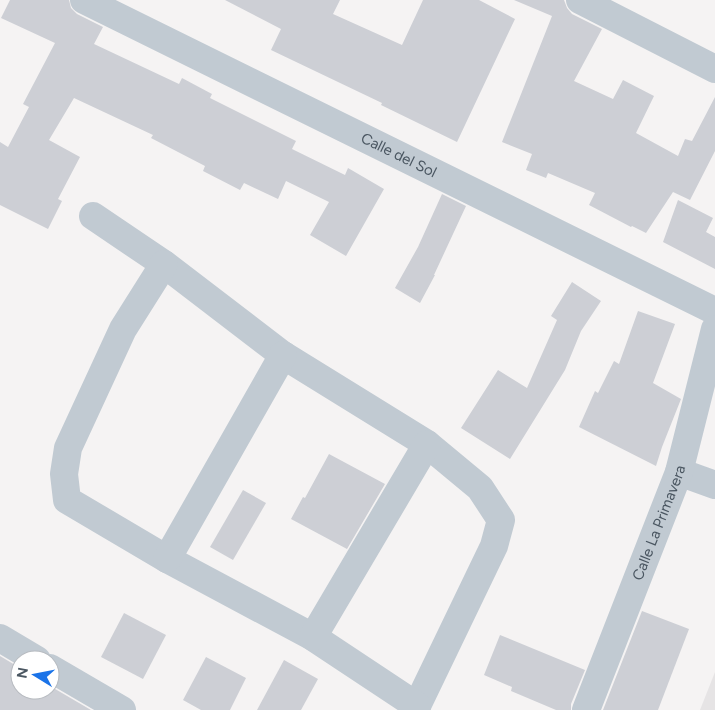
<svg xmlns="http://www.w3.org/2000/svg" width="715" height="710" font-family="Figtree,sans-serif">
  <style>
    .education { fill: #e6e4e5 }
    .building { fill: #cdcfd5 }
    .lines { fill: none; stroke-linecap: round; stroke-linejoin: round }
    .minor { stroke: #c1cad2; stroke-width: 28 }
    .labels { text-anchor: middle; stroke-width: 5; stroke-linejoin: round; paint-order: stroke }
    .street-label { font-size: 15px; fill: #4a5661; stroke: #fff }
  </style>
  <rect width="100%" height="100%" fill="#f5f3f3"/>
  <!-- education -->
  <path class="education" d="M715 672V710H700Z"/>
  <!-- building -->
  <g class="building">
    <path d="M10 0H69L71 8 77 14 103 27 94 44 179 84 182 78 212 94 210 98 296 141 292 149 345 175 348 168 384 189 346 256 310 235 329 202 286 181 278 199 244 183 240 190 203 171 205 166 151 138 153 135 74 98 49 140 80 157 58 199 62 201 48 229 0 205V142L8 147 29 107 23 104 55 43 1 18Z"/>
    <path d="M225 0H340L333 14 402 45 423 0H479L515 19 457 142 381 105 382 103 271 50 281 29Z"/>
    <path d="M514 0H564L567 8 572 14 602 29 574 81 613 99 623 80 654 96 636 133 678 156 685 139 692 141 715 97V151L690 200 673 192 646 233 632 226 631 227 589 205 595 193 548 173 546 178 526 170 532 154 502 142 552 16Z"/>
    <path d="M442 194 466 206 434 275H435L420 303 395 288 418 247Z"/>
    <path d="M678 200 713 218 706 232 715 237V269L663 242Z"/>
    <path d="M572 282 601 301 581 331 565 370 510 459 461 428 498 370 527 388 557 320 551 316Z"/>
    <path d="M638 311 675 324 653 383 681 399 662 447 656 466 579 427 595 391 598 393 614 361 619 364Z"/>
    <path d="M329 454 385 484 347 549 291 519 303 497 305 498Z"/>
    <path d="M243 490 266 503 233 560 210 547Z"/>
    <path d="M642 611 689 629 658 710H603Z"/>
    <path d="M124 613 166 635 143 679 101 657Z"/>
    <path d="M500 635 585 670 571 704V710H556L511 691 512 687 484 675Z"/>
    <path d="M0 656 20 668V690H50V686L91 710H0Z"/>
    <path d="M206 657 246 678 230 710H201L183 700Z"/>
    <path d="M284 660 318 679 301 710H257Z"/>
  </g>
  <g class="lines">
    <!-- minor -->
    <g class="minor">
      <path id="s1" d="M84 0 715 311"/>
      <path d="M580 0 715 69"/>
      <path d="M93 216 164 264 283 355 427 444 480 488 501 520 494 546 415 710"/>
      <path d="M164 264 123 329 68 448 64 474 67 500 167 559 313 637 417 706"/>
      <path d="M679 472 715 485"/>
      <path d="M167 559 283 355"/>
      <path d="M313 637 427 444"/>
      <path d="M0 638 37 660"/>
      <path d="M50 668 122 710"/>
      <path id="s2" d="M586 710 679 472 715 329"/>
    </g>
  </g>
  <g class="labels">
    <!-- street labels -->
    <g class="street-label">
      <text dy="5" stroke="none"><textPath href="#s1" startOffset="351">Calle del Sol</textPath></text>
      <text dy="5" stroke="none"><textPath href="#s2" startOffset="201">Calle La Primavera</textPath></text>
    </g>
  </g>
  <!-- north arrow -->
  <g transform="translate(35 675) rotate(280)"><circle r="24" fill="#ffffff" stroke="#b7bbc0"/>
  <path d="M0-4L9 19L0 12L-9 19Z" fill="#1a73e8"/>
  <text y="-8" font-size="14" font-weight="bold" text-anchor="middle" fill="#4a5661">N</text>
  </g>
</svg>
